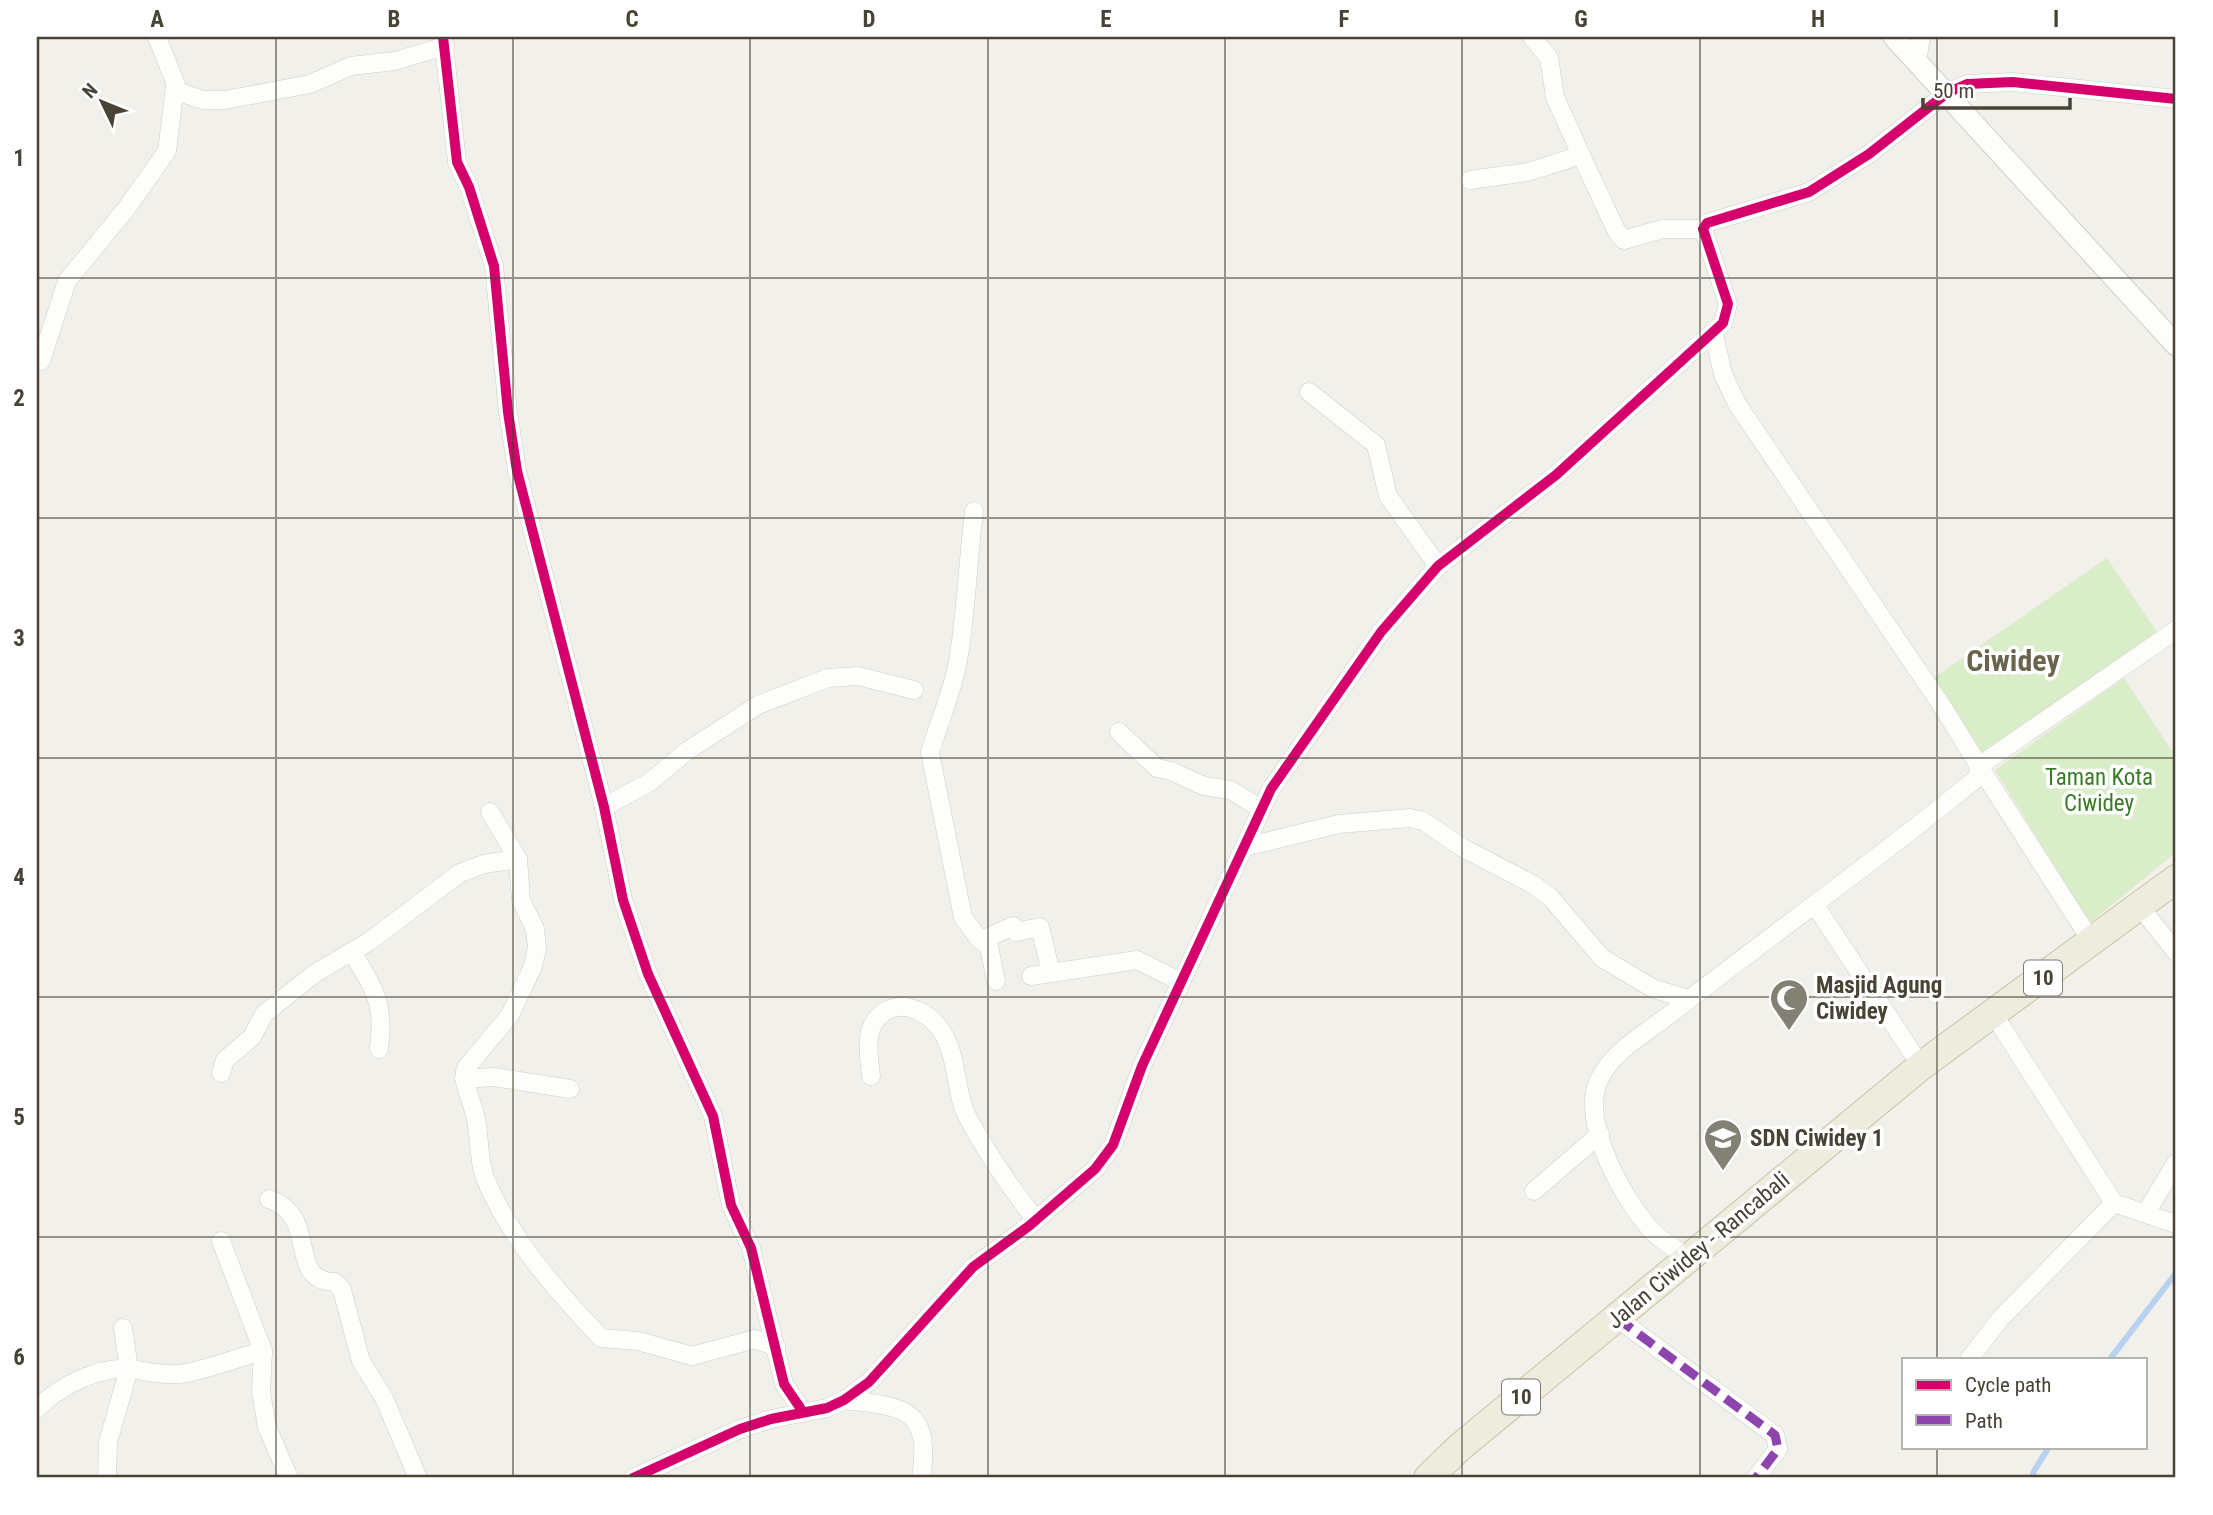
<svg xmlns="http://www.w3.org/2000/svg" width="2213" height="1515" font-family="'Roboto Condensed',sans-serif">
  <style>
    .green { fill: #d9edc9 }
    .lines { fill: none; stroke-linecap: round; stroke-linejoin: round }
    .stream { stroke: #b8d1f1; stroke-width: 6 }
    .minor-casing { stroke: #cfcec7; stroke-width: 19 }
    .tertiary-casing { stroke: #cfcec7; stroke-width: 23 }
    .trunk-casing { stroke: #cac2a4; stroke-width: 30 }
    .minor { stroke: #fdfdfc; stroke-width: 18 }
    .tertiary { stroke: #fdfdfc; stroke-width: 21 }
    .trunk { stroke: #eeecde; stroke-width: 28 }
    .quiet { stroke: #8e44ad; stroke-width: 9; stroke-dasharray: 18 9; stroke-linecap: butt }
    .cycleway-casing { stroke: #fff; stroke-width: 15 }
    .cycleway { stroke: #d6006c; stroke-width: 10 }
    .grid { fill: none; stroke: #484335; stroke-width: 2; stroke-opacity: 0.55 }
    .labels { text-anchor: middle; stroke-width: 7; stroke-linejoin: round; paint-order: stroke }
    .shield { fill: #fff; stroke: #7f7b72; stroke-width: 2 }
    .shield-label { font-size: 21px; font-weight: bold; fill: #484335 }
    .park-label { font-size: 23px; fill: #387c26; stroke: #fff }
    .poi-label { font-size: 23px; font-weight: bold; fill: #484335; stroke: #fff; text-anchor: start }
    .street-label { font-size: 23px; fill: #484335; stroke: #fff }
    .district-label { font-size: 30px; font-weight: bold; fill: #6b644c; stroke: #fff }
    .neatline { fill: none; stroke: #484335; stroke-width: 2.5 }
    .grid-label { font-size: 23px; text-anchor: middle; font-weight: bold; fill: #484335 }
  </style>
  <rect width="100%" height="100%" fill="#f1f0ea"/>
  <!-- green -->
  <g class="green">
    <path d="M2107 558 2159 635 1984 755 1932 679Z"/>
    <path d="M2124 678 2176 757V852L2090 923 1995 770Z"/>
  </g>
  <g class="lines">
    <!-- stream -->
    <g class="stream">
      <path d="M2110 1359 2176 1273"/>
      <path d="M2032 1478 2034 1471 2049 1447"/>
    </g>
    <defs>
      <g id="minor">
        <path d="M157 37 179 92 203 100H225L310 84 351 66 395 61 445 46"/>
        <path d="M443 37 457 162 469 187 494 266 508 412 517 471 604 807 623 900 648 974 713 1116 731 1205 751 1248 784 1384 803 1412"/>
        <path d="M1532 37 1549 58 1555 97 1581 155"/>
        <path d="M1917 61 1921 37"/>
        <path d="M1470 180 1528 172 1581 155 1617 232 1624 240 1662 229H1703"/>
        <path d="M41 361 67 281 126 209 167 151 175 86"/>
        <path d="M1309 392 1376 445 1388 496 1438 566"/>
        <path d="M974 511C968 559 966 615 958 661 953 690 938 725 930 753L963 917 978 938 989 947 996 981"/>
        <path d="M1119 732 1157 768 1171 771 1204 786 1231 790 1261 809"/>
        <path d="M604 807 650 782 687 751 758 705 828 678 858 676 914 690"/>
        <path d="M490 812 518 859 521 900 535 929 537 948 533 966 510 1015 466 1068C461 1081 472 1101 475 1115 480 1134 478 1160 485 1178 510 1239 557 1291 601 1338L638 1341 692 1356 755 1339 776 1347"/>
        <path d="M1245 847 1339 824 1410 818 1423 821 1463 848 1534 885 1551 898 1602 958 1654 989 1689 999"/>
        <path d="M1815 905 1921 1066"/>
        <path d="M2140 907 2176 952"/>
        <path d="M982 940 1013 926 1016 932 1040 927 1051 973"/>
        <path d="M2092 942 1979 766 2176 630"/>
        <path d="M352 952C375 990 385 1004 379 1049"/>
        <path d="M1031 976 1137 960 1181 982"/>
        <path d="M1994 1015 2114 1203 2176 1224"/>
        <path d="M221 1073 225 1060 252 1037 264 1014 314 974 370 941 460 873 484 864 518 859"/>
        <path d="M871 1076C869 1053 862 1027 884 1012 906 998 934 1015 945 1037 958 1061 955 1093 968 1118 988 1155 1010 1187 1036 1220"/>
        <path d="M464 1079 494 1077 570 1089"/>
        <path d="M1534 1191 1600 1134"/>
        <path d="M269 1199C321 1217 285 1281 335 1282L342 1290 361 1361 384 1398 418 1478"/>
        <path d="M2146 1213 2176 1163"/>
        <path d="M221 1241 263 1351 261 1392 267 1427 289 1478"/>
        <path d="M1688 1258C1677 1250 1664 1242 1654 1233 1625 1203 1579 1122 1599 1080 1612 1051 1649 1031 1673 1012 1768 937 1868 867 1962 790L1977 778 1979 766 1942 706 1737 404 1723 374 1714 335"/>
        <path d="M1617 1318 1775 1435 1778 1449 1756 1478"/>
        <path d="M1969 1359 2001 1318 2114 1203"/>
        <path d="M844 1400C904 1406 932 1408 921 1478"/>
        <path d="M37 1409C59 1386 97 1367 130 1369 147 1371 161 1376 179 1374 201 1372 239 1357 263 1351"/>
        <path d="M107 1478 108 1442 129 1369 123 1328"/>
        <path d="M633 1478 740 1429 771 1419 827 1408 844 1400 869 1382 973 1267 1029 1226 1095 1169 1113 1145 1142 1066 1271 789 1381 632 1438 566 1556 475 1723 323 1728 304 1703 229 1707 223 1809 192 1869 154 1947 93 1967 84 2013 82 2176 99"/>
      </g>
      <path id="tertiary" d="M1894 37 2176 345"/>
      <path id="trunk" d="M1428 1478 1460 1447 1921 1066 2176 879"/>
    </defs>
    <!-- minor casing -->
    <use href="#minor" class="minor-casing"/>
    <!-- tertiary casing -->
    <use href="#tertiary" class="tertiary-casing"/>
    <!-- trunk casing -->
    <use href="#trunk" class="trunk-casing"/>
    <!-- minor -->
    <use href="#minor" class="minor"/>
    <!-- tertiary -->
    <use href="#tertiary" class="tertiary"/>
    <!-- trunk -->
    <use href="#trunk" class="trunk"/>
    <!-- quiet -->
    <path class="quiet" d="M1617 1318 1775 1435 1778 1449 1756 1478"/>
    <defs>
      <g id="cycleway">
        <path d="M443 37 457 162 469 187 494 266 508 412 517 471 604 807 623 900 648 974 713 1116 731 1205 751 1248 784 1384 803 1412"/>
        <path d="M633 1478 740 1429 771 1419 827 1408 844 1400 869 1382 973 1267 1029 1226 1095 1169 1113 1145 1142 1066 1271 789 1381 632 1438 566 1556 475 1723 323 1728 304 1703 229 1707 223 1809 192 1869 154 1947 93 1967 84 2013 82 2176 99"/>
      </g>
    </defs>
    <!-- cycleway casing -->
    <use href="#cycleway" class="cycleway-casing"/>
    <!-- cycleway -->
    <use href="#cycleway" class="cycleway"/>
  </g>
  <!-- grid -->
  <path class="grid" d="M276 37V1478M513 37V1478M750 37V1478M988 37V1478M1225 37V1478M1462 37V1478M1700 37V1478M1937 37V1359M37 278H2176M37 518H2176M37 758H2176M37 997H2176M37 1237H2176M1937 1447V1478"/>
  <!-- icons -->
  <defs>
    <symbol id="mosque-pin" viewBox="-11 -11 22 30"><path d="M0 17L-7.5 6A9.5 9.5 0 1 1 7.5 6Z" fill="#838074" stroke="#fff"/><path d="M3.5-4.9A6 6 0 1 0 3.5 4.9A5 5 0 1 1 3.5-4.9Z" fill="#fff"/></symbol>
    <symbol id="school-pin" viewBox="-11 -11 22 30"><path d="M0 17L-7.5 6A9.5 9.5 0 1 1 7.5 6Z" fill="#838074" stroke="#fff"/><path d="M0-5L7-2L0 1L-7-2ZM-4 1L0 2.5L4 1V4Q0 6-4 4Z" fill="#fff"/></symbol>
  </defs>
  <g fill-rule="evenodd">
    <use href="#mosque-pin" x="1767" y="976" width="44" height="60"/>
    <use href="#school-pin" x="1701" y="1116" width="44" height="60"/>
  </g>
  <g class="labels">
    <!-- shield labels -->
    <g class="shield">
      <rect x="2024" y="960.5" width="38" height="35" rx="5"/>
      <rect x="1502" y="1379.5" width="38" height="35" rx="5"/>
    </g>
    <g class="shield-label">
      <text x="2043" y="985">10</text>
      <text x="1521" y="1404">10</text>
    </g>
    <!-- park labels -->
    <g class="park-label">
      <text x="2099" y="785">Taman Kota<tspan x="2099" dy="26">Ciwidey</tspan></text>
    </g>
    <!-- poi labels -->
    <g class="poi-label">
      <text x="1816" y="993">Masjid Agung<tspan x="1816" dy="26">Ciwidey</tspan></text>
      <text x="1750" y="1146">SDN Ciwidey 1</text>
    </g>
    <!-- street labels -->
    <g class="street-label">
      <text transform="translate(1698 1250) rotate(-40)" y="8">Jalan Ciwidey - Rancabali</text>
    </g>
    <!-- district labels -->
    <g class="district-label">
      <text x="2013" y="671">Ciwidey</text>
    </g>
  </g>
  <!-- border -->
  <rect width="2213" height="1515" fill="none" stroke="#ffffff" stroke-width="77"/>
  <!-- legend -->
  <rect x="1902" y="1358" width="245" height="91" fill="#ffffff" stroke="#b6b4ae" stroke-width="2"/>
  <rect x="1916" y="1380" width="35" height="10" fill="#d6006c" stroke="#b6b4ae" stroke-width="2"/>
  <text x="1965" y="1392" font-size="21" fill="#484335">Cycle path</text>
  <rect x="1916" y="1415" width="35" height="10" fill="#8e44ad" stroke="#b6b4ae" stroke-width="2"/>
  <text x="1965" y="1428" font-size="21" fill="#484335">Path</text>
  <!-- north arrow -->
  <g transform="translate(102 102) rotate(313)" stroke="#ffffff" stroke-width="5" paint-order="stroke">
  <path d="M0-5L12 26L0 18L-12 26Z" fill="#484335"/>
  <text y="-10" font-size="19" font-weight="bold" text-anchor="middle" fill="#484335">N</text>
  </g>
  <!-- scale -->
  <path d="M1923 98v10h147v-10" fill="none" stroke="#484335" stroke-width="3.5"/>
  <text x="1933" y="98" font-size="21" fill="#484335" stroke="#ffffff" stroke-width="5" paint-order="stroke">50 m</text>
  <rect x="38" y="38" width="2136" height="1438" class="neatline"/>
  <g class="grid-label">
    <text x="157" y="27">A</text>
    <text x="394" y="27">B</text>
    <text x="632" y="27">C</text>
    <text x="869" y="27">D</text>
    <text x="1106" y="27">E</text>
    <text x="1344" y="27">F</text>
    <text x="1581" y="27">G</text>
    <text x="1818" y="27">H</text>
    <text x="2056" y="27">I</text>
    <text x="19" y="166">1</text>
    <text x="19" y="406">2</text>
    <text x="19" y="646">3</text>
    <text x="19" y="885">4</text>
    <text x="19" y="1125">5</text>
    <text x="19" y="1365">6</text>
  </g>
</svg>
